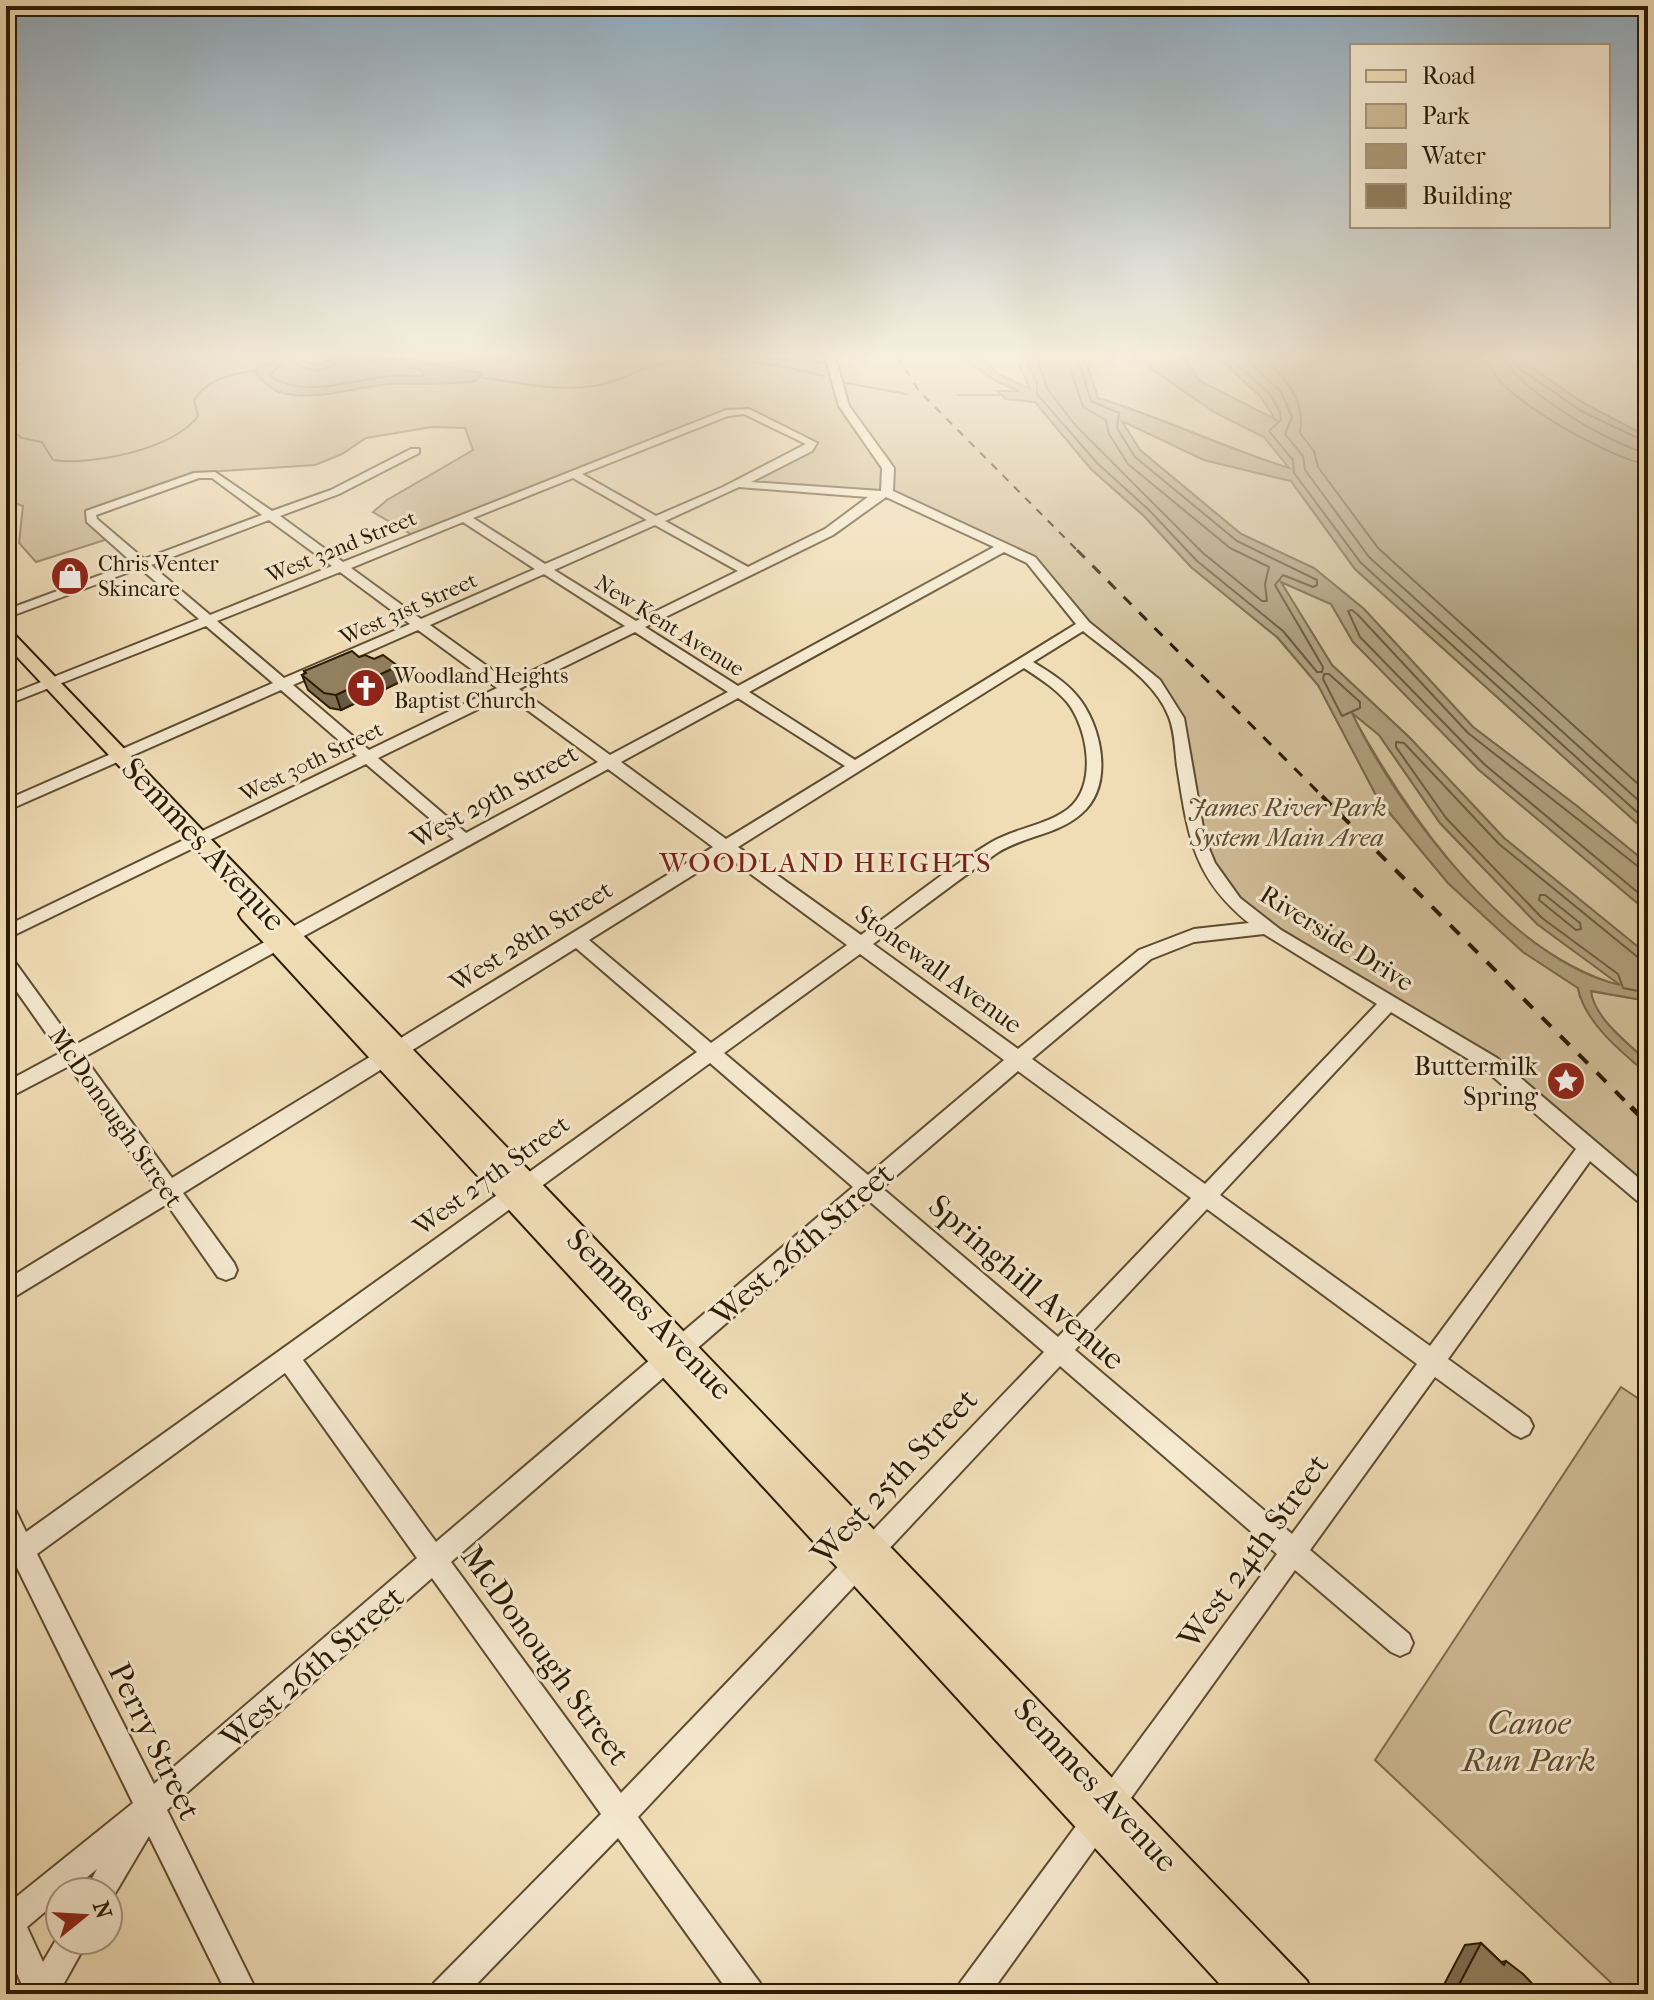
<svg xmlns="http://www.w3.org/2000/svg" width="1654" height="2000" font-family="'IM FELL French Canon',serif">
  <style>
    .green { fill: #cfbc97; stroke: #7e6c4c; stroke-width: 2 }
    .water { fill: #ad9b79; stroke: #796849; stroke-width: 2; fill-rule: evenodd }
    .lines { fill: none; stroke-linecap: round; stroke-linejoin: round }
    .shore { stroke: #6c5b3e; stroke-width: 2 }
    .stream { stroke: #796849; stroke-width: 2 }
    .canal { fill: #ad9b79; fill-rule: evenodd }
    .minor-casing { stroke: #5d4c2f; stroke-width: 4 }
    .major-casing { stroke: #2c1b02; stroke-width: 4 }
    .minor { fill: #f5e9d0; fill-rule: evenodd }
    .major { fill: #f0ddb6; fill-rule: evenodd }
    .rail-far3 { stroke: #2c1b02; stroke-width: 2; stroke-dasharray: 8 8; stroke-linecap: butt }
    .rail-far2 { stroke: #2c1b02; stroke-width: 3; stroke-dasharray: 11 11; stroke-linecap: butt }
    .rail-far1 { stroke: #2c1b02; stroke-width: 4; stroke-dasharray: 13 13; stroke-linecap: butt }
    .rail { stroke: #2c1b02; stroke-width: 5; stroke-dasharray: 17 17; stroke-linecap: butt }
    .wall { fill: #7e6e53; stroke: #2c1b02; stroke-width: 2 }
    .shaded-wall { fill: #665a43; stroke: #2c1b02; stroke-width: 2 }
    .building { fill: #928060; stroke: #2c1b02; stroke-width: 2 }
    .labels { text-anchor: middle; stroke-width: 6; stroke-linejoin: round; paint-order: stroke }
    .far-street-label { font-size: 22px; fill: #2c1b02; stroke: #f5e9d0 }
    .far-poi-label { font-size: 22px; fill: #2c1b02; stroke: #f5e9d0; text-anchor: start }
    .street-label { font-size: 26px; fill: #2c1b02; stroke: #f5e9d0 }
    .park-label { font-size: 26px; font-style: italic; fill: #5d4b2f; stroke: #f5e9d0 }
    .poi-label { font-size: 26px; fill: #2c1b02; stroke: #f5e9d0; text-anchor: end }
    .neighbourhood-label { font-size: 28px; letter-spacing: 2px; fill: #7a1f14; stroke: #f5e9d0 }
    .near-street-label { font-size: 32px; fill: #2c1b02; stroke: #f5e9d0 }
    .near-park-label { font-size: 32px; font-style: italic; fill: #5d4b2f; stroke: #f5e9d0 }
  </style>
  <rect width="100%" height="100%" fill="#f0ddb6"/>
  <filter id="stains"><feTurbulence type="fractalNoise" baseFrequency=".0025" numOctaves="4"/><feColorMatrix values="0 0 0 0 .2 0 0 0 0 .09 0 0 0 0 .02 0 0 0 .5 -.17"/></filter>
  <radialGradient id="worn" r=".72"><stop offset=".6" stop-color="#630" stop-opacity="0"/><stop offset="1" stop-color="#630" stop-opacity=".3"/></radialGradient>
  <!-- green -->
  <g class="green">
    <path d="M31 356H731L830 363V356H966L968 361 996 381 1022 392H999L1006 399 1035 402 1091 469 1144 516 1191 567 1277 637 1318 685 1378 799 1448 883 1523 952 1578 988 1580 997 1632 1061 1648 1074V1198L1501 1072 1275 934 1213 875 1169 702 1098 637 1036 564 887 493 738 484 811 447 741 411 416 537 373 512 387 500 473 450 465 428 432 427 366 438 342 454 315 465 207 472 97 509 91 513 111 538 36 562 19 543 23 506 6 500V375Z"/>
    <path d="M979 356H1016L1031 390 998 374Z"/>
    <path d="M1084 356H1143L1149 367 1214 412 1264 437 1291 469C1225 448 1164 418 1098 398Z"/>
    <path d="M1183 356H1217L1260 396 1278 421 1200 381Z"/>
    <path d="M1515 356H1608L1648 371V437L1585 404Z"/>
    <path d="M1121 420 1204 460 1291 481 1355 569 1648 833V864L1577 806 1473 727 1364 609 1314 568 1241 534 1140 450Z"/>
    <path d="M1279 581 1331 604 1353 642 1479 770 1648 912V955L1504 838 1409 737 1332 665Z"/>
    <path d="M1350 711 1379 735 1440 823 1537 924 1622 986C1500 953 1408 816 1350 711Z"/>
    <path d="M1590 991 1648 1001V1062C1629 1044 1594 1018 1590 991Z"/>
    <path d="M1621 1387 1648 1405V1994H1623L1375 1760Z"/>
  </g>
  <!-- water -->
  <g class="water">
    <path d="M966 356H979L998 374 1030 389 1016 356H1084L1098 398C1163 418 1224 448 1289 468L1264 437 1214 412 1149 367 1143 356H1183L1200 381 1276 420 1260 396 1217 356H1515L1585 404 1648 437V833L1355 569 1291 481 1204 460 1122 421 1140 450 1241 534 1314 568 1364 609 1473 727 1577 806 1648 864V912L1479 770 1353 642 1331 604 1281 582 1332 665 1409 737 1504 838 1648 955V1001L1591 991C1594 1018 1629 1045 1648 1062V1074C1622 1053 1584 1022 1578 988L1523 952 1448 883 1378 799 1318 685 1278 638 1191 567 1144 516 1091 469 1035 402 1006 399 997 391H1019L996 381 967 361ZM1352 713 1379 735 1440 823 1537 924 1620 985C1512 961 1397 808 1352 713Z"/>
    <path d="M289 357 313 364 343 358 408 359 482 373 476 381C448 385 422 383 395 384 359 385 318 402 283 393 269 390 263 381 254 371L262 365Z"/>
  </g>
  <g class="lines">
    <!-- shore -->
    <g class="shore">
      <path d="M338 356 335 365C317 373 304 371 289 359L269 375C303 400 353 379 392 376 402 375 412 377 423 376V370L407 365 405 356"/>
      <path d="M1025 356 1037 383V394L1097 463 1149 510 1197 561 1283 631 1317 672H1322L1323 667 1275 585 1283 575 1313 587 1317 585V580L1237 541 1135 457 1117 428 1119 413 1091 401 1077 356"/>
      <path d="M1036 356 1048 390 1076 426 1203 553 1262 601H1267L1265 584 1269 567 1230 548 1128 464 1109 434 1106 420 1083 407 1066 356"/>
      <path d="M1228 356 1270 394 1280 412 1281 420 1269 431 1293 460 1294 473 1361 563 1648 822"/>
      <path d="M1243 356 1281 392 1292 417 1285 434 1303 456 1305 470 1369 557 1648 809"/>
      <path d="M1261 356C1285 378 1306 398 1300 433L1314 451 1318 467 1378 548 1648 793"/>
      <path d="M1490 356C1491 365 1492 372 1498 379 1526 410 1607 456 1648 465"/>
      <path d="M1502 356C1517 389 1612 446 1648 453"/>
      <path d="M1512 356 1516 366 1581 411 1648 443"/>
      <path d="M1324 674H1329L1360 702V708L1342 716 1323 679Z"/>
      <path d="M1648 870 1640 868 1468 733 1358 615 1352 610 1348 611 1360 637 1484 764 1648 901"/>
      <path d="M1540 895H1545L1580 923 1581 929 1576 930 1539 900Z"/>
      <path d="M1648 961 1640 959 1499 844 1404 743 1396 742V747L1446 818 1542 918 1618 974 1623 988 1648 993"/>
    </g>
    <!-- stream -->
    <g class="stream">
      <path d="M479 377C519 383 567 394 608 383 630 376 648 364 671 361 722 354 775 364 824 376"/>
      <path d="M846 383 907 394"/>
      <path d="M958 395H1003"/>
      <path d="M6 427 22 438 42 442 53 460C92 466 174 449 198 416L194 400C207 379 231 374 254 371"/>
    </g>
    <!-- canal -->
    <path class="canal" d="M1629 356 1648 359V363L1630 358Z"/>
    <defs>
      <path id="minor" d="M825 356H835L849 406 894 468 893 491 1035 557 1089 622 1160 680 1184 718 1205 839 1215 863 1240 898 1281 930 1497 1058 1648 1186V1207L1641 1204 1590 1161 1448 1359 1529 1418 1533 1426 1529 1434 1521 1438 1513 1434 1435 1377 1310 1550 1409 1634 1413 1643 1409 1652 1400 1656 1391 1652 1295 1570 990 1994H956L960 1983 1277 1554 1060 1366 638 1817 760 1983 764 1994H730L618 1838 467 1994H430L434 1983 601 1814 432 1578 167 1810 258 1994H227L149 1836 110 1902 108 1904V1892H85L97 1869 69 1892H60V1899L27 1927 43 1962 60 1933V1940H88L58 1994H26L6 1949V1900L10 1902 133 1803 6 1545V1506L15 1509 26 1532 697 1052 576 948 183 1193 234 1263 237 1270 234 1277 226 1280 218 1277 167 1204 6 1302V1280L156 1188 69 1066 6 1099V1082L60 1053 6 976V957L12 958 75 1045 454 839 366 764 6 939V926L357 756 281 690 6 811V800L273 683 206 626 6 705V696L199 619 140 568 6 618V610L133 563 87 522 86 511 194 473 215 472 272 511 331 490 411 449H419V453L339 494 280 516 343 562 726 410 749 409 817 443 812 451 751 482 881 491 882 468 839 406ZM744 414 806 444 723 487 656 516 582 474 728 416ZM199 478H212L262 515 144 559 97 519 96 515ZM573 478 647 520 545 564 473 518ZM739 487 868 497 825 529 748 567 665 521ZM886 497 994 547 738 686 645 627 833 535ZM269 520 332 566 210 615 151 565ZM463 522 535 569 421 619 351 568ZM655 525 738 571 636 621 554 570ZM1004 552 1027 563 1076 624 855 760 749 692ZM340 572 410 624 284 678 217 621ZM544 574 625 626 509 682 430 625ZM418 630 497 688 369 750 293 685ZM1083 631C1113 656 1155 680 1169 717 1175 732 1175 751 1177 766 1188 834 1192 877 1249 923L1194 929 1139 950 1018 1049 873 944C914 914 955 882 997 853 1023 836 1057 835 1081 814 1113 787 1103 732 1081 701 1069 684 1051 673 1033 662ZM635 632 728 692 610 755 519 689ZM1024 668C1039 678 1055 688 1067 702 1088 728 1098 786 1068 809 1045 826 1015 828 990 843 945 870 903 905 861 935L738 847ZM507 695 598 762 466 833 378 758ZM738 698 845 766 726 839 621 762ZM608 769 713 847 172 1178 84 1057ZM725 855 847 945 711 1043 589 940ZM1264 934 1377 1004 1205 1184 1032 1059 1151 959 1194 942ZM860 954 1004 1060 868 1175 724 1053ZM1391 1012 1483 1068 1576 1149 1430 1346 1220 1195ZM710 1063 853 1187 436 1542 303 1360ZM1018 1071 1191 1198 1058 1337 882 1188ZM868 1200 1044 1352 621 1793 451 1562ZM1207 1209 1417 1364 1292 1534 1075 1350ZM285 1373 417 1558 154 1784 37 1554Z"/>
      <g id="major">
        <path d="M16 356H30L6 373V363Z"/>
        <path d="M6 630 12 632 1307 1981 1313 1994H1229L242 919 239 914 242 909 252 908 6 645Z"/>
      </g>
    </defs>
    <!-- minor casing -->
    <use href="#minor" class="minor-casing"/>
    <!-- major casing -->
    <use href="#major" class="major-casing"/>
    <!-- minor -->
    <use href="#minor" class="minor"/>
    <!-- major -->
    <use href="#major" class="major"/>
    <!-- rail-far3 -->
    <g class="rail-far3">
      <path d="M897 356 919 391 1079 552"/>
      <path d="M1620 356 1648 367"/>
    </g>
    <!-- rail-far2 -->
    <path class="rail-far2" d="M1077 550 1324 798"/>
    <!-- rail-far1 -->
    <path class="rail-far1" d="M1322 796 1633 1109"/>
    <!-- rail -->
    <path class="rail" d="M1631 1107 1648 1124"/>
  </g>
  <!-- wall -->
  <g class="wall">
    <path d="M359 657 374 659 398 666 402 681 341 710 330 708 308 690 302 675 305 674 304 671Z"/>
    <path d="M1481 1943 1501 1962 1506 1961 1542 1994H1439L1465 1945Z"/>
  </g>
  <!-- shaded-wall -->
  <path class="shaded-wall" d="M398 666 402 681 341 710 336 695Z"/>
  <!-- building -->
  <g class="building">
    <path d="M352 651 359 657 365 655 374 659 383 655 398 666 336 695 324 693 302 675 306 673 304 671Z"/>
    <path d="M1481 1943 1504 1965 1506 1961 1523 1974 1542 1994H1454Z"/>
  </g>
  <!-- sky -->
  <linearGradient id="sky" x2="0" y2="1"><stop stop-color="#90aabc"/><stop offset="0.56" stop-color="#f8f0de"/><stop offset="1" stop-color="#f8f0de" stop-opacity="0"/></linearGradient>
  <rect width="1654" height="636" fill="url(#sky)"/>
  <!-- icons -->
  <defs>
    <symbol id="shop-disc" viewBox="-11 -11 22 22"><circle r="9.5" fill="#8f2418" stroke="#f5e9d0"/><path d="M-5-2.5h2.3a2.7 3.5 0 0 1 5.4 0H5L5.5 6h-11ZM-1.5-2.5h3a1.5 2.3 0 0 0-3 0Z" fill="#fff"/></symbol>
    <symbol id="church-disc" viewBox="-11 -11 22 22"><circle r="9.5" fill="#8f2418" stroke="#f5e9d0"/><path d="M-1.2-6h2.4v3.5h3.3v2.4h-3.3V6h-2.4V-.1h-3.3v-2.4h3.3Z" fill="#fff"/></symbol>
    <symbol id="sight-disc" viewBox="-11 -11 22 22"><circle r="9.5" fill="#8f2418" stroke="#f5e9d0"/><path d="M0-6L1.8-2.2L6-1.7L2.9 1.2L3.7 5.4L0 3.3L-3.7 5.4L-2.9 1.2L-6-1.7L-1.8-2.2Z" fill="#fff"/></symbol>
  </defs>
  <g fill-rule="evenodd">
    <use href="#shop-disc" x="48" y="554" width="44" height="44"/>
    <use href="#church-disc" x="344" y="666" width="44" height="44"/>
    <use href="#sight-disc" x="1544" y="1059" width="44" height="44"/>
  </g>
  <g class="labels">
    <!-- far-street labels -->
    <g class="far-street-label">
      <text transform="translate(341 546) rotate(-22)" y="8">West 32nd Street</text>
      <text transform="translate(408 608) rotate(-24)" y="8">West 31st Street</text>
      <text transform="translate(670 625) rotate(32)" y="8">New Kent Avenue</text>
      <text transform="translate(311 761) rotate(-26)" y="8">West 30th Street</text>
    </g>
    <!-- far-poi labels -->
    <g class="far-poi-label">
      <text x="98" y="571">Chris Venter<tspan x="98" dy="25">Skincare</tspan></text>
      <text x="394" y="683">Woodland Heights<tspan x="394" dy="25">Baptist Church</tspan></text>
    </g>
    <!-- street labels -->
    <g class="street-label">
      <text transform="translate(494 796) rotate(-29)" y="9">West 29th Street</text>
      <text transform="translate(531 936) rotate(-32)" y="9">West 28th Street</text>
      <text transform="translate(1337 938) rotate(32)" y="9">Riverside Drive</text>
      <text transform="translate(939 969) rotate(36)" y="9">Stonewall Avenue</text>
      <text transform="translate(116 1117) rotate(55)" y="9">McDonough Street</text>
      <text transform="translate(491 1175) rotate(-36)" y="9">West 27th Street</text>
    </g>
    <!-- park labels -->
    <g class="park-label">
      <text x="1287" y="816">James River Park<tspan x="1287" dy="30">System Main Area</tspan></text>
    </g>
    <!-- poi labels -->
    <g class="poi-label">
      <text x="1538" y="1075">Buttermilk<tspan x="1538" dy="30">Spring</tspan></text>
    </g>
    <!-- neighbourhood labels -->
    <g class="neighbourhood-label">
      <text x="826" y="872">WOODLAND HEIGHTS</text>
    </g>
    <!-- near-street labels -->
    <g class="near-street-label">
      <text transform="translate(204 844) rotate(47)" y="11">Semmes Avenue</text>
      <text transform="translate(802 1244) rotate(-41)" y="11">West 26th Street</text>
      <text transform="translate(1027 1282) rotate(41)" y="11">Springhill Avenue</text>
      <text transform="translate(650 1314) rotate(46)" y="11">Semmes Avenue</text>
      <text transform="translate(894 1476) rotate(-47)" y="11">West 25th Street</text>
      <text transform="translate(1253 1551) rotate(-54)" y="11">West 24th Street</text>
      <text transform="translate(546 1655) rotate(54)" y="11">McDonough Street</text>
      <text transform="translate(312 1667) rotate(-41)" y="11">West 26th Street</text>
      <text transform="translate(155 1741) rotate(64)" y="11">Perry Street</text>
      <text transform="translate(1096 1785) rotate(47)" y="11">Semmes Avenue</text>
    </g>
    <!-- near-park labels -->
    <g class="near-park-label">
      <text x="1529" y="1734">Canoe<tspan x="1529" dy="37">Run Park</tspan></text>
    </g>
  </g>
  <!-- margin -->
  <rect width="1654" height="2000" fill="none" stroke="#f0ddb6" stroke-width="32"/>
  <rect x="8" y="8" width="1638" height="1984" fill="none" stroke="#2c1b02" stroke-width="4"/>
  <rect x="16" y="16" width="1622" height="1968" fill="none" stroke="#2c1b02" stroke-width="2"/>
  <!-- legend -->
  <rect x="1350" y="44" width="260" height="184" fill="#f5e9d0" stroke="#a5977e" stroke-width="2"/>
  <rect x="1366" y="70" width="40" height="12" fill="#f0ddb6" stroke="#a5977e" stroke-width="2"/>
  <text x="1422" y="84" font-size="24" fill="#2c1b02">Road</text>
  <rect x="1366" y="104" width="40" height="24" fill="#cfbc97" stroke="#a5977e" stroke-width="2"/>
  <text x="1422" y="124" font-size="24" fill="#2c1b02">Park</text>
  <rect x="1366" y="144" width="40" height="24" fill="#ad9b79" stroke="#a5977e" stroke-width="2"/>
  <text x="1422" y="164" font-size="24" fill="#2c1b02">Water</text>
  <rect x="1366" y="184" width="40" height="24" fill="#928060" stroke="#a5977e" stroke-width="2"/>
  <text x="1422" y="204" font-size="24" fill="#2c1b02">Building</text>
  <!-- north arrow -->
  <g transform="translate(84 1916) rotate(72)"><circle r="38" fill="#f5e9d0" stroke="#a5977e" stroke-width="2"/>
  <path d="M0-6L14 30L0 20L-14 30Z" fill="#8f2418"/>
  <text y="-12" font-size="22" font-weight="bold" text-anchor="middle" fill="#2c1b02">N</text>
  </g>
  <rect width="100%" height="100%" filter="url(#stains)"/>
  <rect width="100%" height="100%" fill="url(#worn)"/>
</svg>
